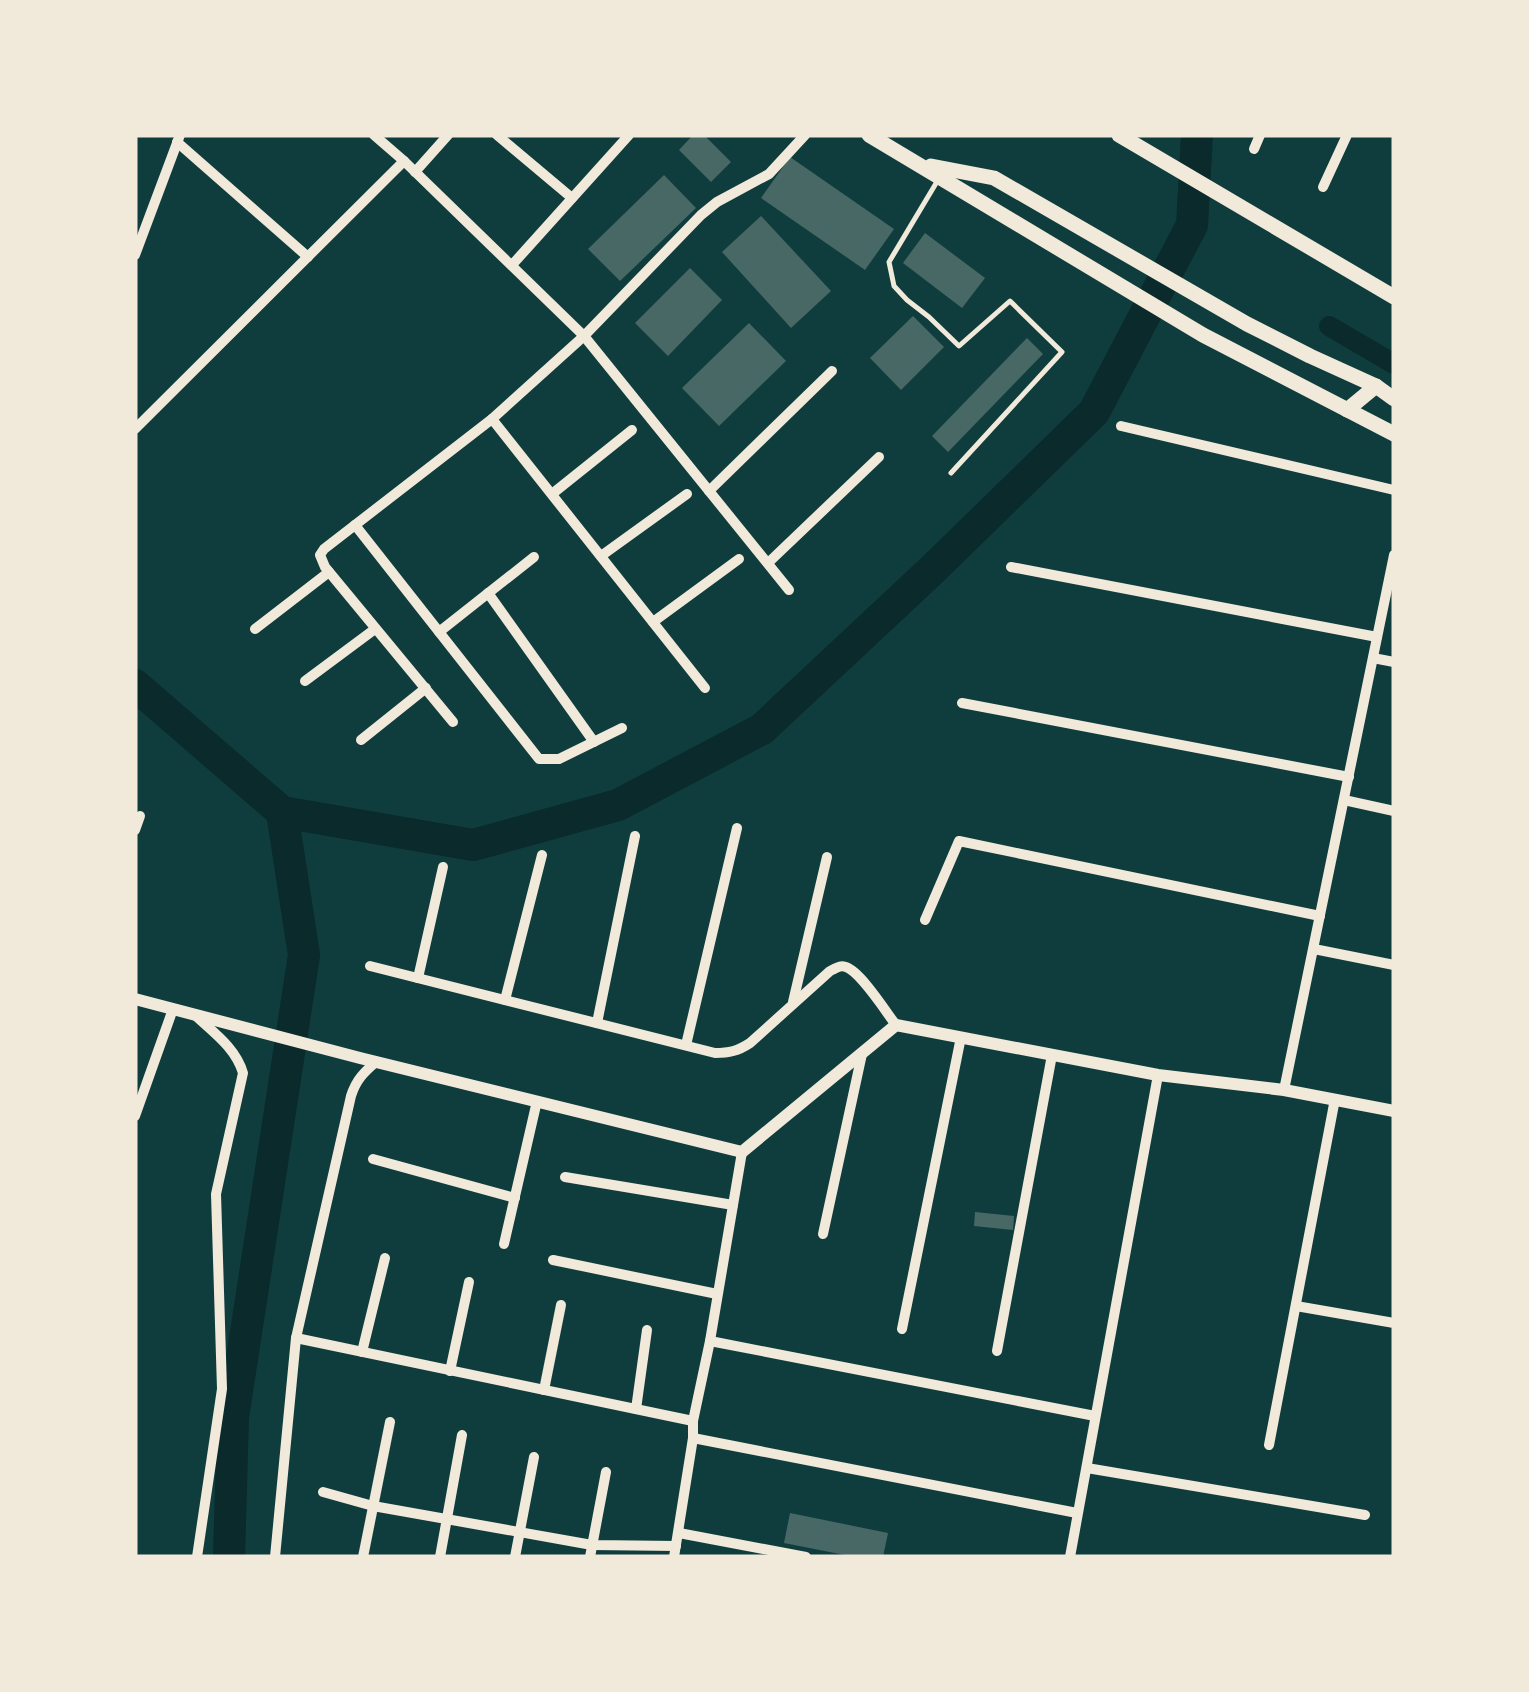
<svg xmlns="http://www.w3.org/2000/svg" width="1529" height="1692" font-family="'Varela Round',sans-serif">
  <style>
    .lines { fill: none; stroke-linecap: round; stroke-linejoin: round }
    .canal { stroke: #0a2a2b; stroke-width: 20 }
    .river { stroke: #0a2a2b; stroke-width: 32 }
    .building { fill: #486865 }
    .service { stroke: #f1e9da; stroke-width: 5 }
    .minor { stroke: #f1e9da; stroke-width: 10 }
    .tertiary { stroke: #f1e9da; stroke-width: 12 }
    .secondary { stroke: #f1e9da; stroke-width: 15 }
  </style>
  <rect width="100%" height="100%" fill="#0f3d3e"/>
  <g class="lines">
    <!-- canal -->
    <path class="canal" d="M1329 326 1394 364"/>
    <!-- river -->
    <g class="river">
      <path d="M135 685 282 812 304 955 233 1417 229 1557"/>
      <path d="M282 812 473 845 618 805 762 729 933 569 1094 412 1192 225 1197 135"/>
    </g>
  </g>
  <!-- building -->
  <g class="building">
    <path d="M693 135H704L731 162 711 182 679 150Z"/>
    <path d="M790 157 894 229 865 270 761 198Z"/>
    <path d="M664 175 696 208 620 281 588 249Z"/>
    <path d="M761 216 831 291 791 328 722 252Z"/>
    <path d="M925 233 985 278 962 308 903 263Z"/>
    <path d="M690 268 722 300 668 356 635 323Z"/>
    <path d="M913 316 944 347 901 390 870 358Z"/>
    <path d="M749 323 786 361 719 426 682 388Z"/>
    <path d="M1027 338 1043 354 948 452 932 436Z"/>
    <path d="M975 1212 1014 1216 1013 1230 974 1226Z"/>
    <path d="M790 1513 888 1533 883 1557H855L784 1543Z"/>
  </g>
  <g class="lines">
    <!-- service -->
    <path class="service" d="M938 180 889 262 894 286 907 300 929 317 959 346 1010 301 1062 352 951 473"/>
    <!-- minor -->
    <g class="minor">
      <path d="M374 135 404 161 584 336 789 590"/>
      <path d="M497 135 572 198"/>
      <path d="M177 142 308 257"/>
      <path d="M1254 149 1260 135"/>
      <path d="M415 172 448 135"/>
      <path d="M1323 187 1347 135"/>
      <path d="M135 255 180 135"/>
      <path d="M512 265 629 135"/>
      <path d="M492 419 705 688"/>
      <path d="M1121 426 1394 490"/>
      <path d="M135 429 404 161"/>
      <path d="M709 491 832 371"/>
      <path d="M552 494 632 430"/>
      <path d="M355 525 539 759H559L622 728"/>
      <path d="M601 556 687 494"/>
      <path d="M768 563 879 457"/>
      <path d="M1011 567 1377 637"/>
      <path d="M488 593 594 742"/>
      <path d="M653 622 739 559"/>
      <path d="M255 629 329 572"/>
      <path d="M439 632 534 557"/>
      <path d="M1373 658 1394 662"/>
      <path d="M305 681 375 629"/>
      <path d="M962 703 1349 777"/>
      <path d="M453 722 325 567 320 555 324 549 492 419 584 336 701 215 717 202 769 174 805 135"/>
      <path d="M361 740 426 688"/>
      <path d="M1344 800 1394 811"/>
      <path d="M135 830 140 816"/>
      <path d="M925 920 959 841 1320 916"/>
      <path d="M1314 949 1394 965"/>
      <path d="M370 966 715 1053C729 1053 738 1051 750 1043L830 971C837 968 839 965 846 967 861 972 886 1012 896 1025"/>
      <path d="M418 978 443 867"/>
      <path d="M505 1000 542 855"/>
      <path d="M793 1002 827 857"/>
      <path d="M195 1015C213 1032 236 1048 243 1073L216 1194 222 1389 197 1557"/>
      <path d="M597 1023 635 836"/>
      <path d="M686 1045 737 828"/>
      <path d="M1284 1090 1394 555"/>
      <path d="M135 1116 173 1009"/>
      <path d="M373 1159 515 1198"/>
      <path d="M565 1177 733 1205"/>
      <path d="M823 1234 862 1054"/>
      <path d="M504 1244 537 1101"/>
      <path d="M553 1260 717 1294"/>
      <path d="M1296 1306 1394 1323"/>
      <path d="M902 1329 961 1037"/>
      <path d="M296 1338 693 1421"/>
      <path d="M710 1341 1095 1416"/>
      <path d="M997 1351 1052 1055"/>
      <path d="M362 1352 385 1258"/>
      <path d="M450 1371 469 1282"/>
      <path d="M544 1390 561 1305"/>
      <path d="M636 1409 647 1330"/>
      <path d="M693 1438 1077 1513"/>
      <path d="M1269 1445 1335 1099"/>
      <path d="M1087 1468 1365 1515"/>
      <path d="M323 1492 373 1506 592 1545 676 1546"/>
      <path d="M679 1533 806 1557"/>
      <path d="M275 1557 296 1338 351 1096C356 1080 364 1072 376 1062"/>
      <path d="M363 1557 390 1422"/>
      <path d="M440 1557 462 1435"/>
      <path d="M515 1557 534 1457"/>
      <path d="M590 1557 606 1472"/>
      <path d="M674 1557 693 1438V1421L710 1341 742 1152"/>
      <path d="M1070 1557 1158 1075"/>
    </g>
    <!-- tertiary -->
    <path class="tertiary" d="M135 999 360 1058 742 1152 896 1025 1158 1075 1284 1090 1394 1111"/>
    <!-- secondary -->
    <g class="secondary">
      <path d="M869 135 1203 335 1394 434"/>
      <path d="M1119 135 1394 297"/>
      <path d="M931 166 994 178 1247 324 1310 356 1376 386 1394 399"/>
      <path d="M1347 410 1376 386"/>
    </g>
  </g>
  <!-- border -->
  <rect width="1529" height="1692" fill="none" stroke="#f1e9da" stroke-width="275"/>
</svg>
